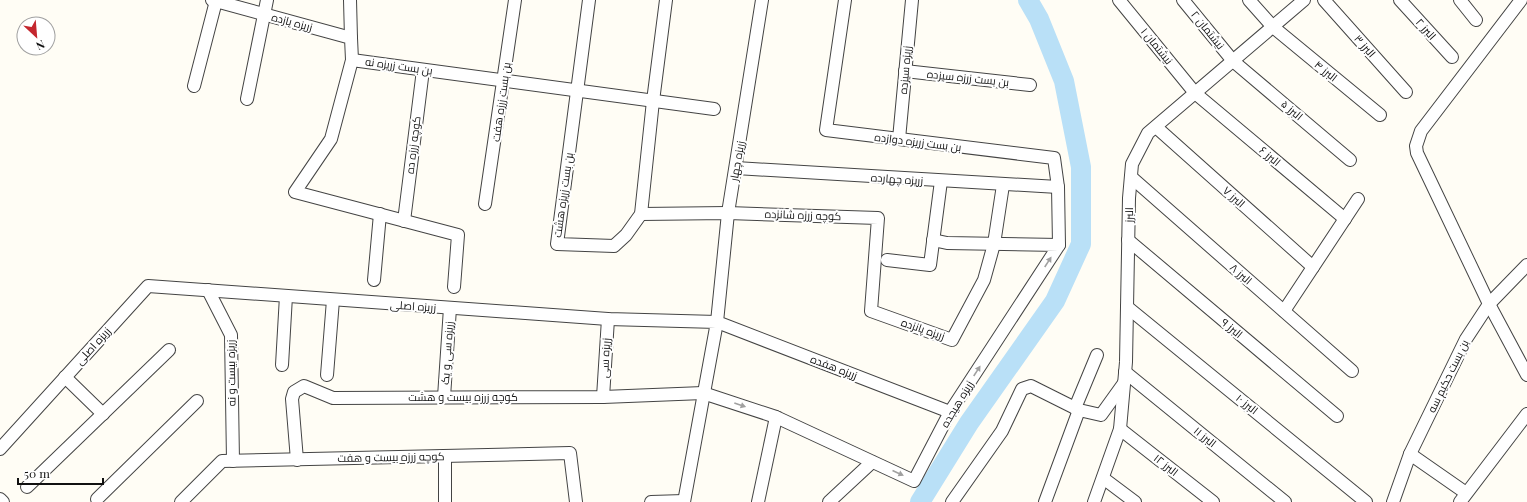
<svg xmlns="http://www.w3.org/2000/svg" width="1527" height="502" font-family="'Playfair Display',Cairo,serif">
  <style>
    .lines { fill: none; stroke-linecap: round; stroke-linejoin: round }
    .river { stroke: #b9e0f7; stroke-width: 20 }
    .minor-casing { stroke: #444; stroke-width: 14 }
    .minor { stroke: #fff; stroke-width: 12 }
    .oneway { fill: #a0a0a0 }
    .labels { text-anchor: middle; stroke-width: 4; stroke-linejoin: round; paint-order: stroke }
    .street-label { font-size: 11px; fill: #111; stroke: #fff }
  </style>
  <rect width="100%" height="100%" fill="#fffdf5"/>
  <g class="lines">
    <!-- river -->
    <path class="river" d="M920 502 969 423 1055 301 1081 244V167L1064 81 1039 19 1028 0"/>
    <defs>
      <g id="minor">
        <path d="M212 0 351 38 352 60"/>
        <path d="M350 0 351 38"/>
        <path d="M589 0 557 244 614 246 626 235 641 214 653 101 666 0"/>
        <path d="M762 0 728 213 717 322 950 412"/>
        <path d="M845 0 826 130 1054 158 1058 187 1059 245"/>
        <path d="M1119 0 1195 93 1345 219"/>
        <path d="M1183 0 1233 61 1350 160"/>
        <path d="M1249 0 1273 27 1380 115"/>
        <path d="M1324 0 1406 92"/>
        <path d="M1400 0 1452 57"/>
        <path d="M1460 0 1476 20"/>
        <path d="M1521 0 1421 131 1416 146 1417 153 1489 304 1527 375"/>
        <path d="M905 71 1030 85"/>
        <path d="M194 86 216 1"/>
        <path d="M247 99 267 0"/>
        <path d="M1156 127 1313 267"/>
        <path d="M899 139 912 0"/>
        <path d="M736 168 1058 187"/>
        <path d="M1131 177 1352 371"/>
        <path d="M485 204 515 0"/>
        <path d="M641 214 728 213 878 218 871 311 952 340 984 280 994 244 1003 185"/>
        <path d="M404 221 423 70"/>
        <path d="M1128 240 1337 416"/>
        <path d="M887 260 930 265 941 181"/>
        <path d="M374 280 380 214"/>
        <path d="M454 287 458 235 295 192 331 139 352 60 714 109"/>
        <path d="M208 290 231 335 233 461"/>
        <path d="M1127 307 1366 502"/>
        <path d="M1284 311 1358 199"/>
        <path d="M282 365 286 296"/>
        <path d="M1125 372 1285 502"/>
        <path d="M327 375 333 300"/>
        <path d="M65 377 103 414"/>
        <path d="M444 397 450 308"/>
        <path d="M603 397 608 319"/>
        <path d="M1075 408 1097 355"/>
        <path d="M1120 429 1213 502"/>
        <path d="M0 449 148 286 608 319 717 322 684 502"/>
        <path d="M1410 454 1466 493"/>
        <path d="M445 456V502"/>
        <path d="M297 460 292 399 294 392 304 386 333 398 603 397 703 393 776 417 914 481 950 412 1059 245 947 243 933 240"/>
        <path d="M1103 478 1135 502"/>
        <path d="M27 487 169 350"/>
        <path d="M0 499 3 502"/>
        <path d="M97 499 197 401"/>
        <path d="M181 502 222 461 570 453 576 502"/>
        <path d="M651 502 684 501"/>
        <path d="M758 502 776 417"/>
        <path d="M829 502 872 462"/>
        <path d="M952 502 1002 431 1022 389 1031 386 1079 410 1101 415 1124 383"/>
        <path d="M1045 502 1079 410"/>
        <path d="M1094 502 1120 429 1126 362 1129 198 1132 164 1148 133 1304 0"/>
        <path d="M1393 502 1410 454 1466 339 1489 304 1527 265"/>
        <path d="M1460 502 1527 414"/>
      </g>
    </defs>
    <!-- minor casing -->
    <use href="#minor" class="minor-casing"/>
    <!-- minor -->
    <use href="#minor" class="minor"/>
  </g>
  <!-- one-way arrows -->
  <defs><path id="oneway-solid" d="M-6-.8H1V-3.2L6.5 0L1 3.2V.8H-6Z"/></defs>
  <g class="oneway">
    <use href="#oneway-solid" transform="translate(1048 262) rotate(-57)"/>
    <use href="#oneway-solid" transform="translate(977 371) rotate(-57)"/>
    <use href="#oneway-solid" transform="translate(740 405) rotate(19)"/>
    <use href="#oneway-solid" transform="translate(898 473) rotate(24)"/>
  </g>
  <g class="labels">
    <!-- street labels -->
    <g class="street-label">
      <text transform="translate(292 22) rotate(15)" y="4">زریزه یازده</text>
      <text transform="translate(1426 29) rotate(48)" y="4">البرز ۲</text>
      <text transform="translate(1208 30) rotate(51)" y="4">نيشتمان ۲</text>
      <text transform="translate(1157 46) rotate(51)" y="4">نيشتمان ۱</text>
      <text transform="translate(1365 46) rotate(49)" y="4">البرز ۳</text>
      <text transform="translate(399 66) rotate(8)" y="4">بن بست زریزه نه</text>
      <text transform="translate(905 70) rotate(-85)" y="4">زریزه سیزده</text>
      <text transform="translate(1326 71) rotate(39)" y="4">البرز ۴</text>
      <text transform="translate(968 78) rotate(6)" y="4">بن بست زرزه سیزده</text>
      <text transform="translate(501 102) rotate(-82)" y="4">بن بست زرزه هفت</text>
      <text transform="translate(1292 110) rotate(40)" y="4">البرز ۵</text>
      <text transform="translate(918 142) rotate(7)" y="4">بن بست زریزه دوازده</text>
      <text transform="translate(413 145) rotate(-83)" y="4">کوچه زرزه ده</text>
      <text transform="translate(1270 156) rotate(40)" y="4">البرز ۶</text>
      <text transform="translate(737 161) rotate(-80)" y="4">زریزه چهار</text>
      <text transform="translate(897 179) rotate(4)" y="4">زریزه چهارده</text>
      <text transform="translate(563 195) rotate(-82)" y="4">بن بست زریزه هشت</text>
      <text transform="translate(1234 197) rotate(42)" y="4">البرز ۷</text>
      <text transform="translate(803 215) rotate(2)" y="4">کوچه زرزه شانزده</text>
      <text transform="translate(1129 215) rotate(-89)" y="4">البرز</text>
      <text transform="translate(1241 274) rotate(41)" y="4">البرز ۸</text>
      <text transform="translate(413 306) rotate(4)" y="4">زریزه اصلی</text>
      <text transform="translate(1232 328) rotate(40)" y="4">البرز ۹</text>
      <text transform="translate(923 329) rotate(19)" y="4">زریزه پانزده</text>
      <text transform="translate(93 346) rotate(-48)" y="4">زریزه اصلی</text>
      <text transform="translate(447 353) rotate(-86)" y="4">زریزه سی و یک</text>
      <text transform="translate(605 358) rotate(-87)" y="4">زریزه سی</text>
      <text transform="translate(834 367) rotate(21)" y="4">زریزه هفده</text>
      <text transform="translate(231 373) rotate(-91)" y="4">زریزه بیست و نه</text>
      <text transform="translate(1448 376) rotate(-64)" y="4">بن بست حکیم سه</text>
      <text x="463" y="401">کوچه زرزه بیست و هشت</text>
      <text transform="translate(957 404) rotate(-59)" y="4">زریزه هیجده</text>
      <text transform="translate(1247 404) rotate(39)" y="4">البرز ۱۰</text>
      <text transform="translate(1205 437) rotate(39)" y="4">البرز ۱۱</text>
      <text transform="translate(391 457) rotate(-1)" y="4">کوچه زرزه بیست و هفت</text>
      <text transform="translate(1166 465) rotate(38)" y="4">البرز ۱۲</text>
    </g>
  </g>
  <!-- north arrow -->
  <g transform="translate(36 36) rotate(154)"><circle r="19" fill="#ffffff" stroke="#a0a0a0"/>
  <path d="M0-3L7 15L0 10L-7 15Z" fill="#c4262e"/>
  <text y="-6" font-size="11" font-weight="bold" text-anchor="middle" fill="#111111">N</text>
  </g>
  <!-- scale -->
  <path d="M18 478v6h85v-6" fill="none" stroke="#111111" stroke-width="2"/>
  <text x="24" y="478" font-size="12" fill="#111111" stroke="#ffffff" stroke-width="3" paint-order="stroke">50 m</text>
</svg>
